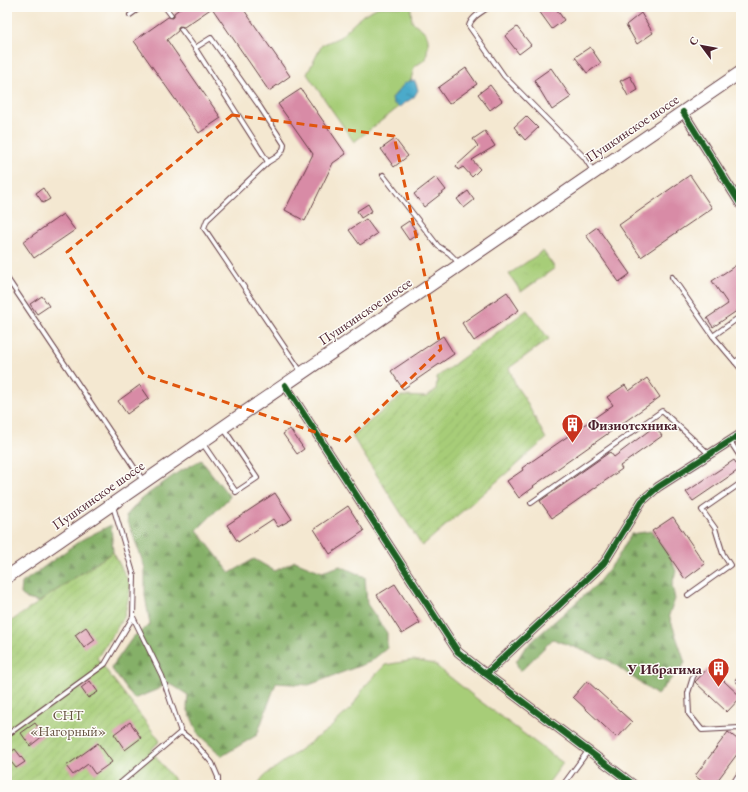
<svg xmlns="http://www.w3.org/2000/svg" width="748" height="792" font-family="'EB Garamond',serif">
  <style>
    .grass { fill: #a7cd78; stroke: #787652 }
    .forest { fill: url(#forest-firs); stroke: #68684a }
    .park { fill: url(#park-crowns); stroke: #787652 }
    .garden { fill: url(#garden-furrows); stroke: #787652 }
    .water { fill: url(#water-ripples); stroke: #4a647a }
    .building { fill: #d88ba6 }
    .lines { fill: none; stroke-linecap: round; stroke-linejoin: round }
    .service-casing { stroke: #643d44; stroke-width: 6 }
    .minor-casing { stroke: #643d44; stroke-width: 10 }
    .secondary-casing { stroke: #643d44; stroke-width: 14 }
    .service { stroke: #fff; stroke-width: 4 }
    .minor { stroke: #fff; stroke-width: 8 }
    .secondary { stroke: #fff; stroke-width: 12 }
    .cycleway-casing { stroke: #fdfcf7; stroke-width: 8 }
    .cycleway { stroke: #1b5e20; stroke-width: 6 }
    .marked { fill: none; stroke: #e0560e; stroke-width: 3; stroke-dasharray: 8 5; stroke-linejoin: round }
    .labels { text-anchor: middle; stroke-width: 3; stroke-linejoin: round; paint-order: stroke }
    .street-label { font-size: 14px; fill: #4a1f2b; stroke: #fdfcf7 }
    .poi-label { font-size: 14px; font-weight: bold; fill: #4a1f2b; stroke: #fdfcf7; text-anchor: start }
    .park-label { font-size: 14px; fill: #665342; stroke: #fdfcf7 }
  </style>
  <defs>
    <pattern id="forest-firs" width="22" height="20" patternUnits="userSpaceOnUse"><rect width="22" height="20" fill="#85b068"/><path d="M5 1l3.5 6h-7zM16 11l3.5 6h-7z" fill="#6f8f56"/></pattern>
    <pattern id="park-crowns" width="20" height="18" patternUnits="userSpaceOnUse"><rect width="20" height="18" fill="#a7cd78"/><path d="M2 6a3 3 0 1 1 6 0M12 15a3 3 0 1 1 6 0" fill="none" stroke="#91b068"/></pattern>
    <pattern id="garden-furrows" width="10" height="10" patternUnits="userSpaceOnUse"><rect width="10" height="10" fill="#a7cd78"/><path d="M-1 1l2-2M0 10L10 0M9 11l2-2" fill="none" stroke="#91b068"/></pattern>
    <pattern id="water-ripples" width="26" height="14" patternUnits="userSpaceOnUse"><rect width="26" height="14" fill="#4baaca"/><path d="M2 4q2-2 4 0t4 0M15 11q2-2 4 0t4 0" fill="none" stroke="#408aa4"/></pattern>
  </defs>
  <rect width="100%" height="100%" fill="#fdfcf7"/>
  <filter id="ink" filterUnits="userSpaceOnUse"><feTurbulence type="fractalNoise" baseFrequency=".025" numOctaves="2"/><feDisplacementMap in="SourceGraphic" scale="8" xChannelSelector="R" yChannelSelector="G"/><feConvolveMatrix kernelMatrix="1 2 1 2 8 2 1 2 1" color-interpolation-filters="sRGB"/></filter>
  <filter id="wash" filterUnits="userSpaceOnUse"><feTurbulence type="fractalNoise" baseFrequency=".012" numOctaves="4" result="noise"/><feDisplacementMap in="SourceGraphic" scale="16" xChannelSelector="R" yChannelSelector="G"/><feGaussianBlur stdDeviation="0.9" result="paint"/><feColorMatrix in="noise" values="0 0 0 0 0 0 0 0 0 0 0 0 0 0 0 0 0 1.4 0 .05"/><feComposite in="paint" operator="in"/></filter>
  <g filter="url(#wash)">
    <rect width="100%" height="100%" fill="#f4e8d1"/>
    <!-- grass -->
    <g class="grass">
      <path d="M378 7H412L411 10 412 22C432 35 429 37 426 59L414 67 411 80 405 84 392 98 393 103 399 107 354 142 307 74 322 45 340 37 363 15Z"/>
      <path d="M414 660 434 664 476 698 563 763 547 785H257L264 776 330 728 352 707 365 686 385 665Z"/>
    </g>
    <!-- forest -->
    <g class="forest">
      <path d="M201 460 230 497 197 530 230 573 254 559 275 571 295 561 322 572 340 566 365 577 367 604 387 633V648L370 662 309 685 276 683 257 735 222 756 199 735 187 708 188 695 169 683 156 690 134 699 111 668 133 637 150 625 145 595V568L126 516 141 499 177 473Z"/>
      <path d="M111 525 113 552 39 602 27 599 21 594 22 583 81 540Z"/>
      <path d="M652 531 671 559 676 571 672 585 675 599 669 615 685 663 657 695 610 661 553 639 520 672 516 662 524 649 539 635 596 585 616 560 631 534Z"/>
    </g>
    <!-- park -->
    <path class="park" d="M543 251 555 268 521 292 509 274Z"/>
    <!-- garden -->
    <g class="garden">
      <path d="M527 310 549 339 509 368 516 386 525 399 546 439 422 546 352 436 401 396 427 397 436 390 437 377Z"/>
      <path d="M113 552 131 586 124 617 97 658 160 741 151 750 178 785H7V624Z"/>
    </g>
    <!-- water -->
    <path class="water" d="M411 80 415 81 418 90 414 97 399 107 393 103 392 98 405 83Z"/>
    <g id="blocks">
      <!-- building -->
      <g class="building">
        <path d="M182 7H242L290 76 269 91 212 8 184 27 179 26 178 28V31L167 40 221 118 199 133 134 41 168 17 173 18 174 16V13Z"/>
        <path d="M545 7H555L564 20 552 29 539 11Z"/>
        <path d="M641 13 653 33 637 44 626 25Z"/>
        <path d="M517 27 531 45 519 54 505 36Z"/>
        <path d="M590 47 601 63 587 73 575 57Z"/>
        <path d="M466 68 477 84 449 104 438 88Z"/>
        <path d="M551 68 571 97 552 110 534 80Z"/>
        <path d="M630 76 638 90 628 96 620 81Z"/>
        <path d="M490 85 502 101 490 110 478 94Z"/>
        <path d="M301 89 346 154 333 163 305 221 285 210 313 154 278 104Z"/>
        <path d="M526 116 538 128 525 140 514 127Z"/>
        <path d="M485 131 495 146 472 160 480 169 472 177 463 167 458 170 456 166 478 146 473 139Z"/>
        <path d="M395 139 408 156 394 167 381 149Z"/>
        <path d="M690 175 712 208 641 257 619 225Z"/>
        <path d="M436 177 446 190 424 207 414 194Z"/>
        <path d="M43 188 50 199 43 203 36 193Z"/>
        <path d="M468 191 474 200 464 208 457 199Z"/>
        <path d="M368 204 372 211 361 218 357 211Z"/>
        <path d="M63 214 75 230 34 258 23 242Z"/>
        <path d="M366 219 377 234 360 245 349 230Z"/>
        <path d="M409 221 418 234 409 240 400 227Z"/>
        <path d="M597 227 630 274 619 282 586 235Z"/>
        <path d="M741 262V308L713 327 707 318 728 304 712 281Z"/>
        <path d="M507 292 519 310 474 341 462 323Z"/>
        <path d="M42 296 49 306 37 314 30 304Z"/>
        <path d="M443 336 454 354 403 389 391 371Z"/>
        <path d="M647 378 660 397 533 486 534 487 519 498 507 481 523 470 522 468 613 405 607 397 625 385 629 391Z"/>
        <path d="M140 385 149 398 127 414 118 401Z"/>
        <path d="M655 426 662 436 620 466 622 469 552 518 540 501 610 452 614 457Z"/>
        <path d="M290 429 304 449 297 454 283 434Z"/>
        <path d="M734 460 740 469 693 501 686 492Z"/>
        <path d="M275 493 292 519 278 527 273 519 238 542 227 525Z"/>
        <path d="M348 506 364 531 330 554 314 529Z"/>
        <path d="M673 517 705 564 685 579 652 531Z"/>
        <path d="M395 584 420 623 402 634 377 595Z"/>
        <path d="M86 627 95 640 84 648 75 635Z"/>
        <path d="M709 667 741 697 727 712 695 682Z"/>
        <path d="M90 681 98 692 88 698 81 688Z"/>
        <path d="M587 681 632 722 617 738 573 697Z"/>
        <path d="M130 722 141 738 125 750 114 734Z"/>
        <path d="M35 723 44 735 30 746 21 733Z"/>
        <path d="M728 732 741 742V749L714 785H707L695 776Z"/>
        <path d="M98 743 112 762 95 774 88 764 73 775 66 766Z"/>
        <path d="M15 749 25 762 16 768 7 757V755Z"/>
      </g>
    </g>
  </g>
  <g filter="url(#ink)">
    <use href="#blocks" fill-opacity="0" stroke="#643d44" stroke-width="1"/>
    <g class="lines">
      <defs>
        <g id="service">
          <path d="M165 7 171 15"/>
          <path d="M489 7C482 12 471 17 469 26L504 76 584 157 593 171"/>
          <path d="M449 8 451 7"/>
          <path d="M130 15 141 7"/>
          <path d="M181 29 195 48 268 162"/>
          <path d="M195 48 211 38 260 107 284 144C284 154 275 158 268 162L207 220 204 228 302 373"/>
          <path d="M383 175 438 246 449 253 460 264"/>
          <path d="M733 193 741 190"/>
          <path d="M672 277 713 336 735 362 741 358"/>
          <path d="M7 278 144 482"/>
          <path d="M713 336 741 316"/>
          <path d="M735 362 741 369"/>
          <path d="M730 441 741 458"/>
          <path d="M203 444 236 492 257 478 224 429"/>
          <path d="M531 503 662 411 709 454"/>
          <path d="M688 595 730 565 723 554 715 528 702 510 741 483"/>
          <path d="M133 617 162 676 181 732 194 742 212 763 218 777V785"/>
          <path d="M693 677 688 693 689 714 702 730 740 728 741 729"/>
          <path d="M738 680 741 683"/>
          <path d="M7 735 105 664 133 617 134 576 113 506"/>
          <path d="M118 785 181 732"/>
          <path d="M563 785 588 751"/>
          <path d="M732 785 741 771"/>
        </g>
        <g id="minor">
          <path d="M683 112 741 205"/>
          <path d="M285 385 458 652 486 674 634 785"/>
          <path d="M486 674 604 563 642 501 658 487 741 434"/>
        </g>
        <path id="secondary" d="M7 577 235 419 741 72"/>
      </defs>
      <!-- service casing -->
      <use href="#service" class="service-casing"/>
      <!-- minor casing -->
      <use href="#minor" class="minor-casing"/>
      <!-- secondary casing -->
      <use href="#secondary" class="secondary-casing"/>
      <!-- service -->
      <use href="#service" class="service"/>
      <!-- minor -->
      <use href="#minor" class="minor"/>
      <!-- secondary -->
      <use href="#secondary" class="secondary"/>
      <defs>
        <g id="cycleway">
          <path d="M683 112 741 205"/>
          <path d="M285 385 458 652 486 674 634 785"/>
          <path d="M486 674 604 563 642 501 658 487 741 434"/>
        </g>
      </defs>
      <!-- cycleway casing -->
      <use href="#cycleway" class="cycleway-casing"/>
      <!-- cycleway -->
      <use href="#cycleway" class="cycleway"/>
    </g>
  </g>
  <!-- marked area -->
  <path class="marked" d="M232 115 394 136 441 349 345 442 144 375 67 252Z"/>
  <!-- icons -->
  <defs>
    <symbol id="building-pin" viewBox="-11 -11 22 30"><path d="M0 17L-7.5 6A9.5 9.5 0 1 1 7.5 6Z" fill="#c8321e" stroke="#fdfcf7"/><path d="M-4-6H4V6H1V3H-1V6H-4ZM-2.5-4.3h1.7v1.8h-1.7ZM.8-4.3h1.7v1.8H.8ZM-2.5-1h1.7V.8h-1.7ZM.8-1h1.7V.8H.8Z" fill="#fff"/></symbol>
  </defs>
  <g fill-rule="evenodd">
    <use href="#building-pin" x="560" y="412" width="25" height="34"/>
    <use href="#building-pin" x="706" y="656" width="25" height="34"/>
  </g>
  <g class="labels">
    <!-- street labels -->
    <g class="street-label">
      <text transform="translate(632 128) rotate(-34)" y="5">Пушкинское шоссе</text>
      <text transform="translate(365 311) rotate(-34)" y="5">Пушкинское шоссе</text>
      <text transform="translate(98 495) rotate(-35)" y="5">Пушкинское шоссе</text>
    </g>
    <!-- poi labels -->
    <g class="poi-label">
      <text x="588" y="430">Физиотехника</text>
      <text x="702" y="674" text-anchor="end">У Ибрагима</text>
    </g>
    <!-- park labels -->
    <g class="park-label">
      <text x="68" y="720">СНТ<tspan x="68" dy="16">«Нагорный»</tspan></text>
    </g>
  </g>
  <!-- margin -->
  <rect width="748" height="792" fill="none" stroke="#fdfcf7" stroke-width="24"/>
  <!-- north arrow -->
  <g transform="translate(702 46) rotate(302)" stroke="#fdfcf7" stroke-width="3" paint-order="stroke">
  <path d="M0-3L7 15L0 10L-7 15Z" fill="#4a1f2b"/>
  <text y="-6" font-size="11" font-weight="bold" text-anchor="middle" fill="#4a1f2b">С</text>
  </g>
</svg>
